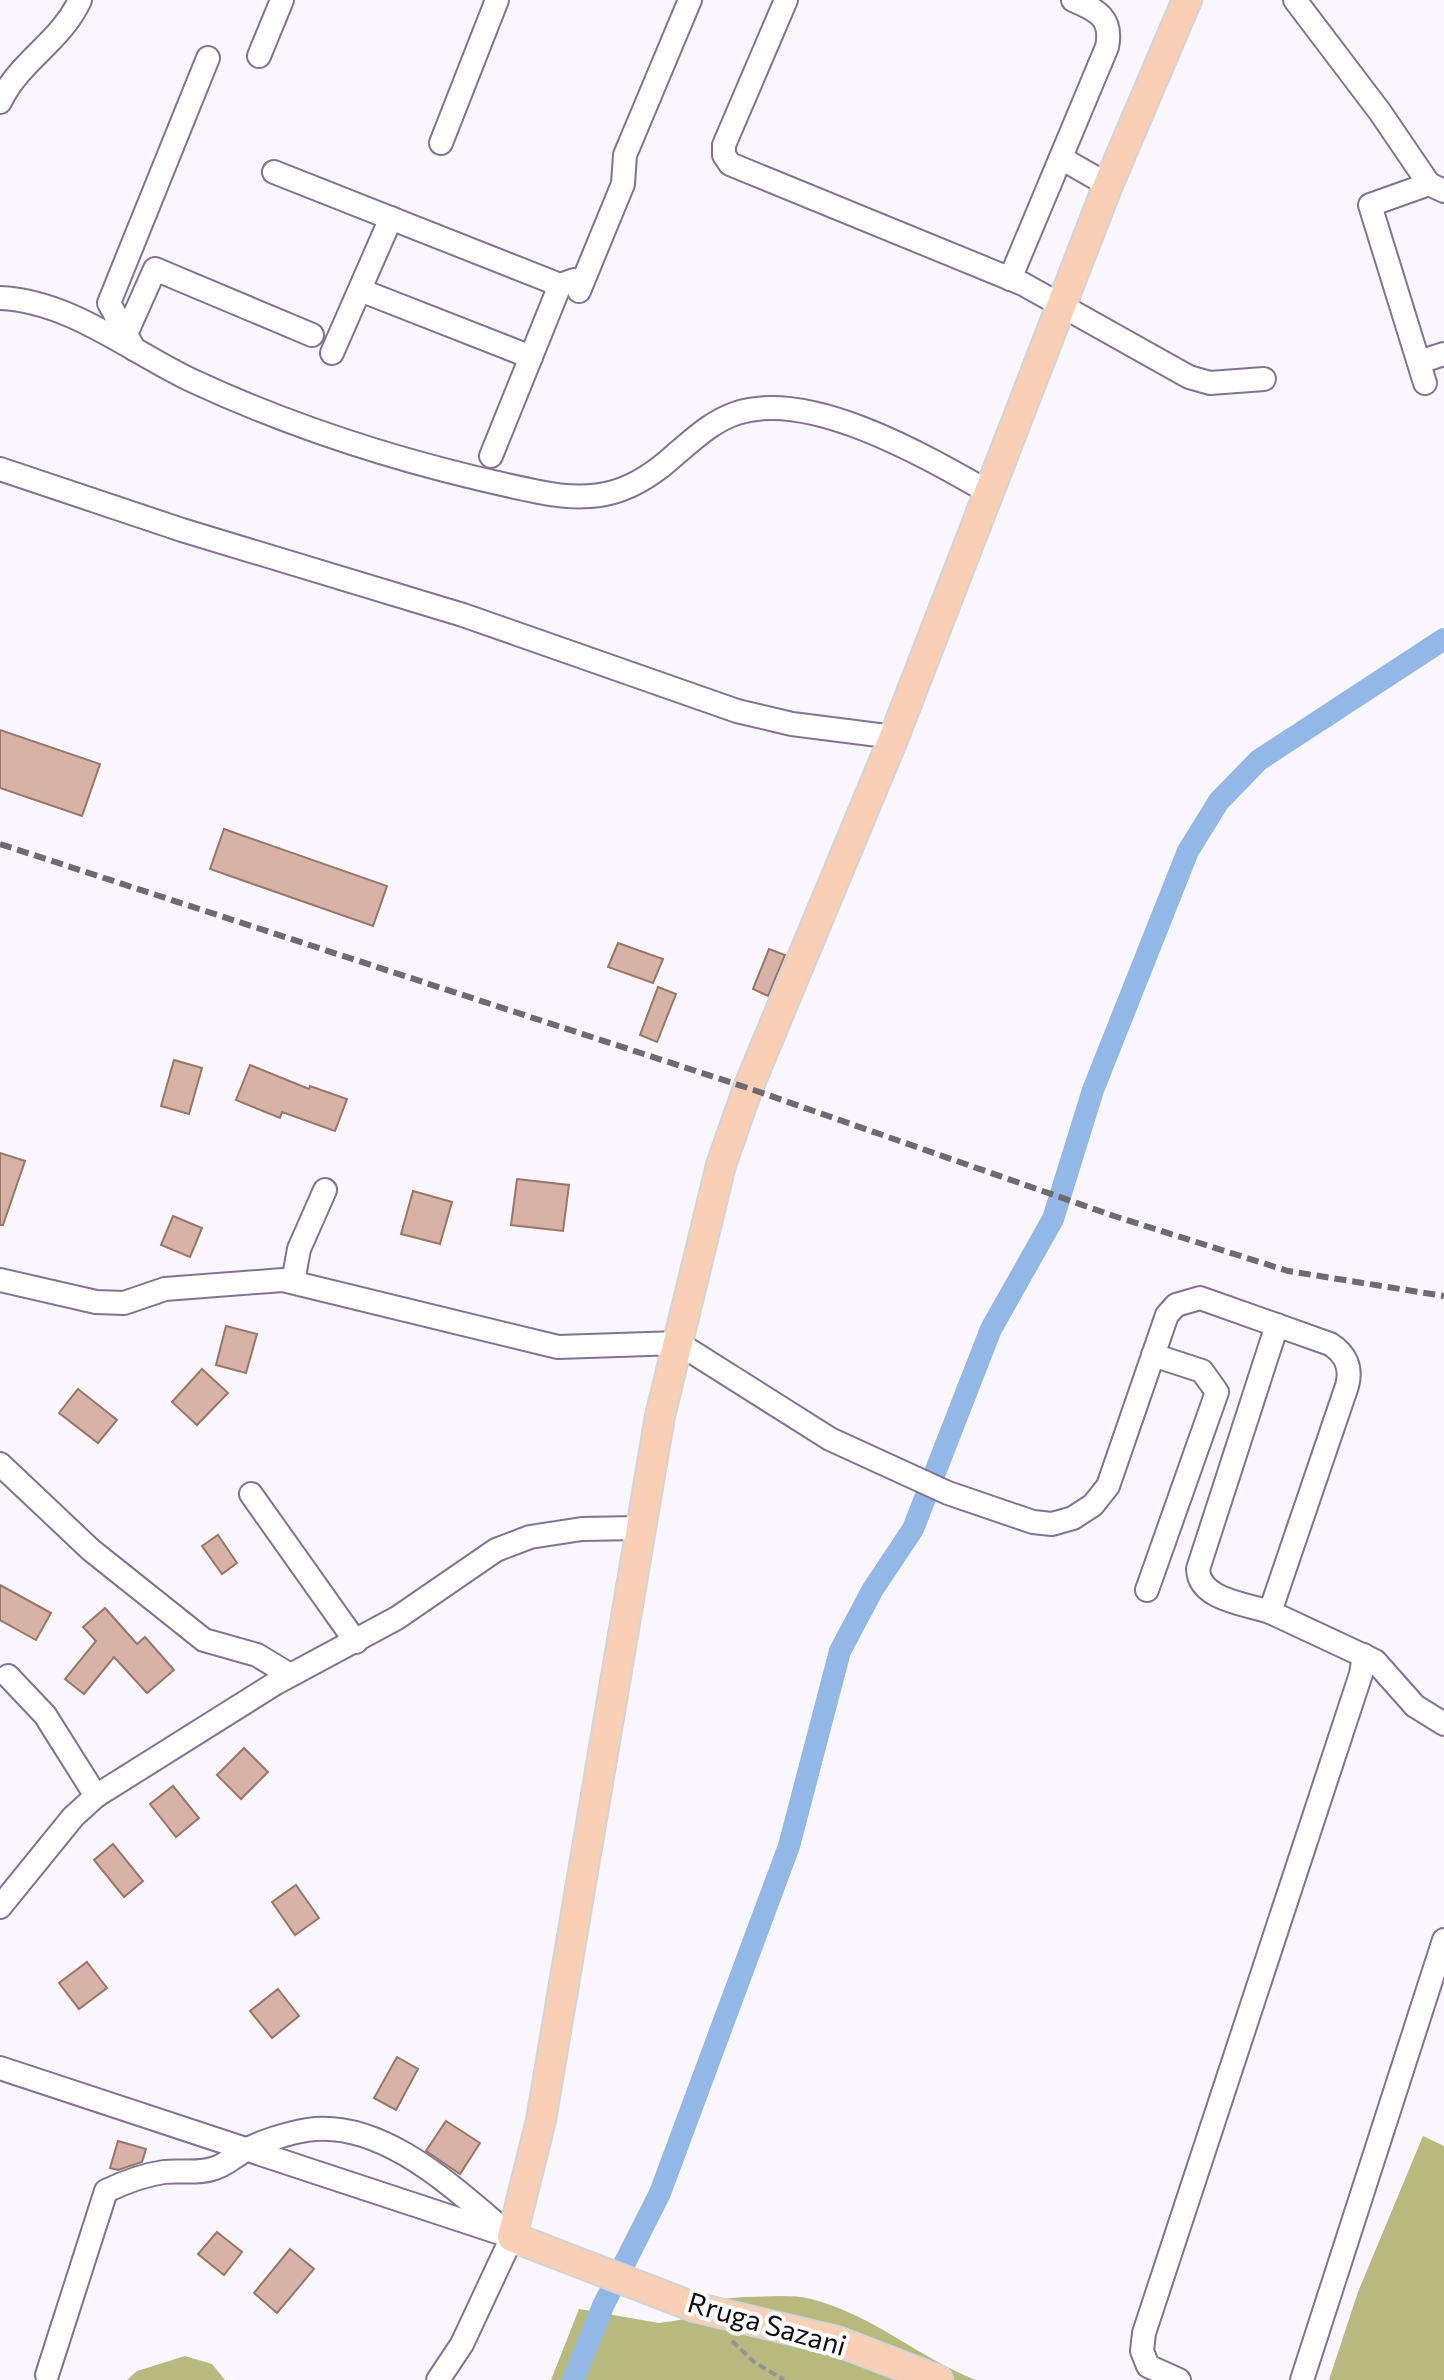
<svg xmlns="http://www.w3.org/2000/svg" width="1444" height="2380" font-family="Commissioner,sans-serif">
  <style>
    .forest { fill: #b6ba7f }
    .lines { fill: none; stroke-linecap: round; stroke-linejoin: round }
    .canal { stroke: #93b7e6; stroke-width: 22 }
    .building { fill: #d8b2a6; stroke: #99766a; stroke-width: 2 }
    .minor-casing { stroke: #817391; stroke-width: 26 }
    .major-casing { stroke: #d4d3d5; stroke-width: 32 }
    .path { stroke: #95919a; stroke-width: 4; stroke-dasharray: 8 4; stroke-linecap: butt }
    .minor { stroke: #fff; stroke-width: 22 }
    .major { stroke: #f9d0b6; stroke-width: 28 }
    .rail { stroke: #6e6a73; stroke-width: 6; stroke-dasharray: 12 6; stroke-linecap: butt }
    .labels { text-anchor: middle; stroke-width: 8; stroke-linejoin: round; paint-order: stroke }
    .street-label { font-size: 28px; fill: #100b15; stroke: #fff }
  </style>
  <rect width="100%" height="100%" fill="#f9f6fd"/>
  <!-- forest -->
  <g class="forest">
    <path d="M1423 2136 1444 2146V2380H1329L1358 2292Z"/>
    <path d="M744 2297C765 2297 791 2294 811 2299 872 2314 919 2358 976 2380H551L579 2309 659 2323 680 2320 709 2300Z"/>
    <path d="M185 2356 212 2364 225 2380H127L137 2371Z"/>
  </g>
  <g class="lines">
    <!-- canal -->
    <path class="canal" d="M573 2380 603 2306 660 2193 789 1846 840 1651 873 1589 913 1529 991 1329 1053 1219 1093 1090 1188 851 1219 801 1259 760 1444 639"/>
  </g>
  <!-- building -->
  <g class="building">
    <path d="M0 730 100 764 82 816 0 788Z"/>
    <path d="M224 829 387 886 373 926 210 869Z"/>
    <path d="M618 943 663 959 653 983 608 967Z"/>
    <path d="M769 949 785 955 768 996 753 989Z"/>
    <path d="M658 987 676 994 657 1042 640 1035Z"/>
    <path d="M174 1060 202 1068 189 1114 161 1106Z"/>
    <path d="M250 1065 309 1089 310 1086 347 1099 335 1131 282 1112 280 1118 236 1100Z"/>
    <path d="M0 1153 25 1161 3 1225H0Z"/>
    <path d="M517 1179 569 1185 563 1231 511 1225Z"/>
    <path d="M413 1191 452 1202 440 1244 401 1234Z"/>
    <path d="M173 1216 202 1228 190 1257 161 1245Z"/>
    <path d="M226 1326 257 1334 246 1373 216 1365Z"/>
    <path d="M202 1369 228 1393 197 1425 172 1402Z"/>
    <path d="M78 1389 117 1420 98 1443 59 1413Z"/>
    <path d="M218 1535 237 1563 222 1574 202 1546Z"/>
    <path d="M0 1585 51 1613 36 1640 0 1620Z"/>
    <path d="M105 1608 137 1644 145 1637 174 1670 147 1693 114 1657 84 1694 65 1679 96 1641 83 1627Z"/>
    <path d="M244 1748 268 1772 241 1799 217 1775Z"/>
    <path d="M173 1786 199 1818 176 1837 150 1804Z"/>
    <path d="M113 1844 143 1881 124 1897 94 1860Z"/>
    <path d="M296 1885 319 1918 295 1935 272 1902Z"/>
    <path d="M87 1962 107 1988 79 2009 59 1983Z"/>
    <path d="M278 1989 299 2016 272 2038 250 2011Z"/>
    <path d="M397 2057 418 2069 396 2110 374 2098Z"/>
    <path d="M446 2121 480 2143 460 2174 426 2151Z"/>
    <path d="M118 2141 146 2149 142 2162 118 2170 110 2168Z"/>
    <path d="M217 2232 242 2252 224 2275 198 2254Z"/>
    <path d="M290 2249 314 2269 277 2313 254 2293Z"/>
  </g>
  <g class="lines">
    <defs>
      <g id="minor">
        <path d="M786 0 724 145V155L730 164 1023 284 1189 377 1210 383 1264 379"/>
        <path d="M1295 0 1380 112 1429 184 1444 191"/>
        <path d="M259 56 282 0"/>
        <path d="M0 102C21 59 60 43 80 0"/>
        <path d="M441 143 497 0"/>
        <path d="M1061 158 1108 185"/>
        <path d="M274 172 560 285"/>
        <path d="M1010 279 1107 47C1113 18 1097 10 1073 0"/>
        <path d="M360 290 531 357"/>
        <path d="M579 291 623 184 625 155 690 0"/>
        <path d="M0 298C71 301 131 352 193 381 303 432 421 468 539 492 597 504 634 493 677 453 696 437 713 421 737 413 811 389 927 457 990 493"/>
        <path d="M126 334 155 269 312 335"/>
        <path d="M134 349 109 303 208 58"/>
        <path d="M332 353 391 218"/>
        <path d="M1419 362 1444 354"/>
        <path d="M1425 383 1370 205 1429 184"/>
        <path d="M491 456 560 285 574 280"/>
        <path d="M0 469 182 530 463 615 737 711 792 724 894 737"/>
        <path d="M0 1280 96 1302 124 1303 165 1289 283 1280 558 1347 678 1343 830 1439 948 1493 1033 1522 1052 1524 1073 1518 1093 1505 1108 1486 1167 1315 1176 1305 1200 1298 1330 1344C1346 1354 1352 1368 1347 1386L1270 1612 1375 1661 1415 1706 1444 1724"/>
        <path d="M293 1282 299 1249 325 1190"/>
        <path d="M0 1464 91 1550 204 1640 257 1655 290 1675"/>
        <path d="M251 1494 356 1642"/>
        <path d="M1147 1590 1217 1392 1202 1371 1153 1355"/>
        <path d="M1270 1612C1246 1604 1199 1600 1198 1569L1277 1325"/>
        <path d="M8 1676 45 1715 96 1796"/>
        <path d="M0 1907 73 1817 96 1796 276 1683 397 1618 496 1550 530 1537 582 1529 638 1528"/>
        <path d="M0 2068 500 2233"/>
        <path d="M47 2375 106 2191C125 2182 143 2175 164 2172 180 2170 196 2174 212 2169 225 2166 233 2157 244 2151 260 2142 288 2133 307 2130 384 2118 459 2193 512 2237"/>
        <path d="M438 2380 462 2344 512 2237"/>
        <path d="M1179 2380 1148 2366 1142 2351 1144 2333 1361 1674 1364 1655"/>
        <path d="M1302 2380 1444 1940"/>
      </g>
      <path id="major" d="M938 2380 837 2341 694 2307 512 2237 541 2120 660 1416 721 1165 748 1088 894 737 1108 185 1187 0"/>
    </defs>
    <!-- minor casing -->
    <use href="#minor" class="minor-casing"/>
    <!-- major casing -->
    <use href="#major" class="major-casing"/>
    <!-- path -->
    <path class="path" d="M732 2341 754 2362 784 2380"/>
    <!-- minor -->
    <use href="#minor" class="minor"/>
    <!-- major -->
    <use href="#major" class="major"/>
    <!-- rail -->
    <path class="rail" d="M0 844 748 1088 1114 1216 1288 1271 1444 1296"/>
  </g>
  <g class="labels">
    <!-- street labels -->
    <g class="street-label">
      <text transform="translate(767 2324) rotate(16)" y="10">Rruga Sazani</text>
    </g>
  </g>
</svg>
